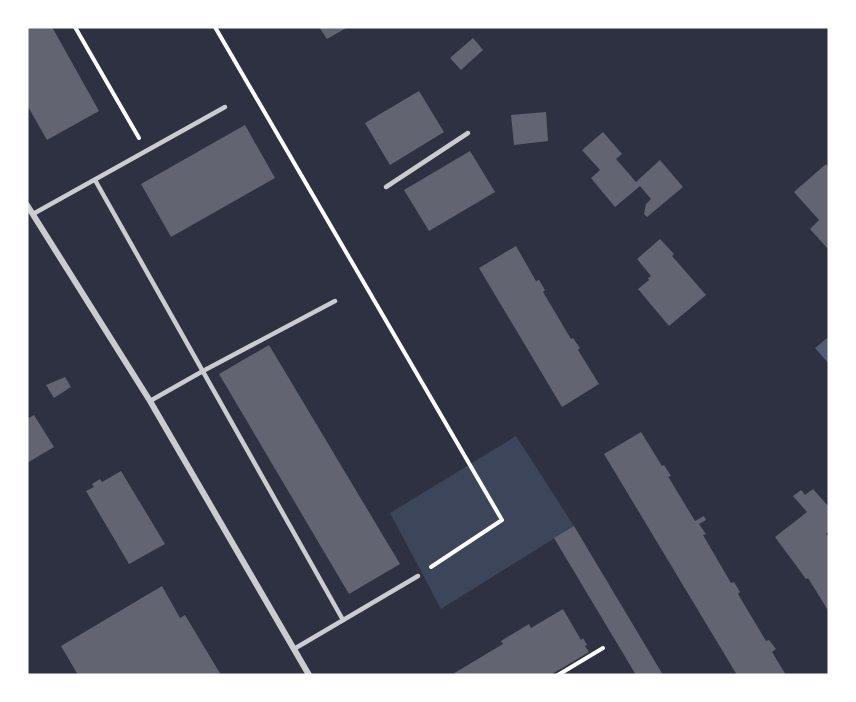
<svg xmlns="http://www.w3.org/2000/svg" width="856" height="702" font-family="Jost,sans-serif">
  <style>
    .green { fill: #3c4559 }
    .water { fill: #4f5d75 }
    .building { fill: #626471 }
    .lines { fill: none; stroke-linecap: round; stroke-linejoin: round }
    .path { stroke: #fff; stroke-width: 4 }
    .service { stroke: #caccd0; stroke-width: 4.5 }
    .minor { stroke: #caccd0; stroke-width: 6 }
  </style>
  <rect width="100%" height="100%" fill="#2d3142"/>
  <!-- green -->
  <path class="green" d="M516 436 574 526 441 609 390 513Z"/>
  <!-- water -->
  <path class="water" d="M827 338 829 340V364L815 348Z"/>
  <!-- building -->
  <g class="building">
    <path d="M27 27H52L99 111 47 140 27 105Z"/>
    <path d="M319 27H348L327 39Z"/>
    <path d="M473 38 483 50 461 70 450 58Z"/>
    <path d="M419 91 444 132 390 165 365 123Z"/>
    <path d="M546 112 548 141 514 145 511 115Z"/>
    <path d="M245 125 275 178 171 237 141 184Z"/>
    <path d="M603 132 622 154 616 159 636 182 660 160 683 187 647 217 644 214 646 204 651 199 640 186 615 207 591 178 600 170 582 150Z"/>
    <path d="M470 151 495 192 429 231 404 190Z"/>
    <path d="M826 164 829 168V247L828 249 810 229 819 220 794 192Z"/>
    <path d="M660 239 674 254 672 256 706 295 669 326 638 289 649 280 648 278 651 276 637 259Z"/>
    <path d="M516 246 536 281 539 280 545 290 543 292 568 334 571 339 573 338 580 348 578 350 599 384 562 407 479 268Z"/>
    <path d="M269 345 400 564 349 594 219 374Z"/>
    <path d="M65 377 71 387 54 398 46 385Z"/>
    <path d="M34 415 54 447 27 463V419Z"/>
    <path d="M641 432 662 466 664 465 671 476 668 477 669 478 695 521 704 516 706 520 699 524 706 534 703 535 731 583 734 582 740 592 738 594 766 641 769 640 776 649 772 652 786 675H737L604 454Z"/>
    <path d="M121 471 165 544 129 564 86 491 94 487 92 484 100 479 102 482Z"/>
    <path d="M813 489 829 507V531L826 534 829 537V612L808 578 806 579 775 537 807 512 793 496 801 490 805 495Z"/>
    <path d="M574 526 663 675H636L554 538Z"/>
    <path d="M162 586 180 618 185 615 221 675H78L61 646Z"/>
    <path d="M563 609 581 640 583 638 587 645 585 646 589 652 564 667 550 675H451L503 644 501 641 529 624 531 628Z"/>
  </g>
  <g class="lines">
    <!-- path -->
    <g class="path">
      <path d="M75 27 139 138"/>
      <path d="M215 27 502 520 431 567"/>
      <path d="M558 675 603 648"/>
    </g>
    <!-- service -->
    <g class="service">
      <path d="M95 180 343 620"/>
      <path d="M386 187 468 133"/>
      <path d="M33 214 225 107"/>
      <path d="M150 401 203 371 335 301"/>
      <path d="M294 649 418 576"/>
    </g>
    <!-- minor -->
    <path class="minor" d="M27 205 150 401 309 675"/>
  </g>
  <!-- border -->
  <rect width="856" height="702" fill="none" stroke="#ffffff" stroke-width="57"/>
</svg>
